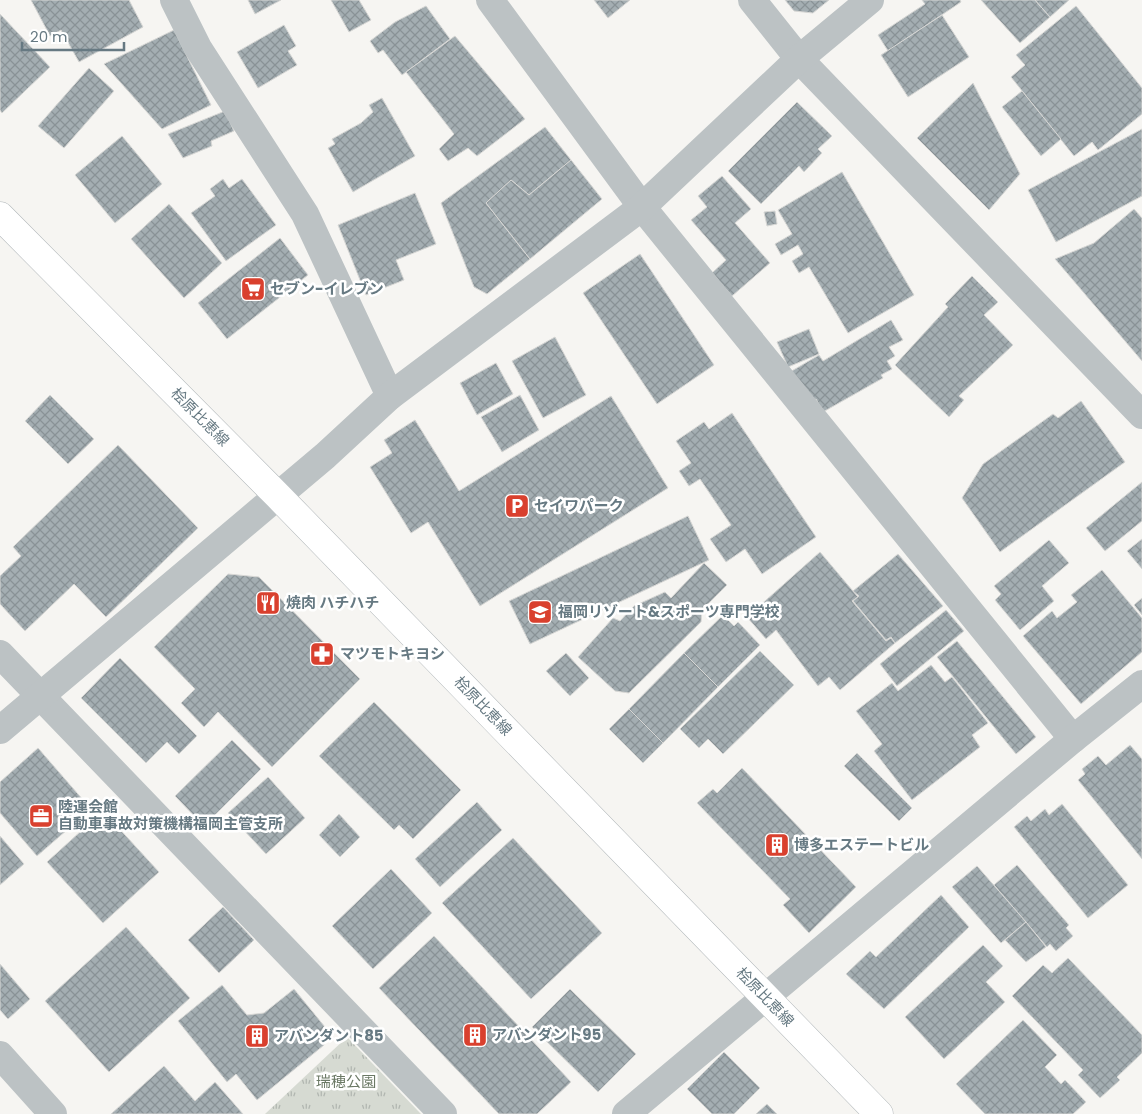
<svg xmlns="http://www.w3.org/2000/svg" width="1142" height="1114" font-family="Poppins,'Noto Sans JP',sans-serif">
  <style>
    .park { fill: url(#park-tufts) }
    .building { fill: url(#building-cross-hatch); stroke: #d7d7d5 }
    .lines { fill: none; stroke-linecap: round; stroke-linejoin: round }
    .major-casing { stroke: #b0b6b9; stroke-width: 29 }
    .minor { stroke: #bcc2c4; stroke-width: 28 }
    .major { stroke: #fff; stroke-width: 28 }
    .labels { text-anchor: middle; stroke-width: 5; stroke-linejoin: round; paint-order: stroke }
    .poi-label { font-size: 15px; font-weight: bold; fill: #667982; stroke: #fff; text-anchor: start }
    .street-label { font-size: 15px; fill: #667982; stroke: #fff }
    .park-label { font-size: 15px; fill: #6b7965; stroke: #fff }
  </style>
  <defs>
    <pattern id="park-tufts" width="24" height="20" patternUnits="userSpaceOnUse" patternTransform="scale(1.25)"><rect width="24" height="20" fill="#d6dad2"/><path d="M3 7l-1-3M5 7V3M7 7l1-3M15 17l-1-3M17 17v-4M19 17l1-3" fill="none" stroke="#b1b6b0"/></pattern>
    <pattern id="building-cross-hatch" width="8" height="8" patternUnits="userSpaceOnUse" patternTransform="scale(1.25)"><rect width="8" height="8" fill="#a4aeb2"/><path d="M0 0l8 8M0 8l8-8" fill="none" stroke="#899296"/></pattern>
  </defs>
  <rect width="100%" height="100%" fill="#f6f5f2"/>
  <!-- park -->
  <path class="park" d="M347 1037 421 1114H265Z"/>
  <!-- building -->
  <g class="building">
    <path d="M31 0H129L143 27 79 62 61 30 50 36Z"/>
    <path d="M248 0H281L255 14Z"/>
    <path d="M331 0H359L371 20 349 32Z"/>
    <path d="M594 0H630L608 18Z"/>
    <path d="M785 0H829L813 13 794 11Z"/>
    <path d="M922 0H960L961 2 888 51 878 35 925 4Z"/>
    <path d="M981 0H1035L1050 17 1020 43Z"/>
    <path d="M1035 0H1069L1050 17Z"/>
    <path d="M426 6 450 39 402 75 383 50 378 53 370 41 395 22Z"/>
    <path d="M1076 6 1142 88V114L1098 150 1092 142 1074 156 1011 77 1025 65 1016 55Z"/>
    <path d="M0 14 50 67 2 113 0 110Z"/>
    <path d="M942 15 969 57 908 97 881 55Z"/>
    <path d="M284 25 296 46 288 51 297 65 258 88 237 52Z"/>
    <path d="M174 30 211 105 162 129 104 64Z"/>
    <path d="M455 36 525 119 477 156 468 148 448 161 439 149 454 134 406 72Z"/>
    <path d="M89 68 114 91 64 148 38 126Z"/>
    <path d="M973 83 1020 174 989 210 917 138Z"/>
    <path d="M1022 91 1061 139 1041 156 1002 107Z"/>
    <path d="M382 98 415 156 353 192 328 148 335 144 332 139 361 123 373 112 369 105Z"/>
    <path d="M797 102 832 136 818 149 822 153 804 172 799 166 761 204 728 171Z"/>
    <path d="M225 111 234 131 211 141 212 146 183 158 168 134Z"/>
    <path d="M545 127 571 160 529 195 511 180 486 203 530 259 487 294 474 287 441 203Z"/>
    <path d="M1142 129V196L1056 242 1028 190Z"/>
    <path d="M122 136 162 184 115 223 75 175Z"/>
    <path d="M571 160 602 199 530 259 486 203 511 180 529 195Z"/>
    <path d="M842 172 914 295 848 333 809 267 799 273 792 261 803 254 798 245 781 255 775 244 792 234 778 210Z"/>
    <path d="M722 176 751 209 735 223 770 263 732 296 712 273 726 260 691 220 707 207 698 196Z"/>
    <path d="M223 179 229 188 242 179 276 225 226 261 191 213 215 196 210 189Z"/>
    <path d="M415 193 436 244 396 260 404 280 366 295 338 225Z"/>
    <path d="M169 204 222 263 184 298 131 239Z"/>
    <path d="M1134 209 1142 218V361L1055 259 1094 243Z"/>
    <path d="M775 211 777 224 767 226 764 212Z"/>
    <path d="M280 238 308 275 227 339 198 303Z"/>
    <path d="M640 254 714 365 657 404 583 293Z"/>
    <path d="M972 276 998 302 984 315 1013 345 959 396 964 400 949 417 895 365 948 307 945 304Z"/>
    <path d="M891 320 903 340 889 347 895 356 887 361 892 369 881 375 883 378 823 412 816 399 814 400 790 372 819 355 823 361Z"/>
    <path d="M809 329 819 354 788 367 777 342Z"/>
    <path d="M555 337 586 395 543 418 512 361Z"/>
    <path d="M496 363 513 394 477 415 460 383Z"/>
    <path d="M50 395 94 439 68 464 25 421Z"/>
    <path d="M520 395 539 430 502 452 481 417Z"/>
    <path d="M611 396 668 488 480 606 428 522 411 533 370 467 392 453 384 440 415 420 459 491Z"/>
    <path d="M1081 401 1125 462 1000 552 962 498 983 464 1053 414 1058 418Z"/>
    <path d="M732 413 816 537 762 574 745 549 726 562 710 539 731 525 700 479 689 486 679 471 691 463 676 441 704 422 709 429Z"/>
    <path d="M118 445 198 528 106 617 74 584 25 631 0 604V576L21 556 13 547Z"/>
    <path d="M1142 482V521L1105 551 1086 528Z"/>
    <path d="M688 516 709 560 530 644 509 601Z"/>
    <path d="M1142 539V569L1127 551Z"/>
    <path d="M1049 540 1069 563 1042 586 1054 601 1020 630 995 600 1001 594 994 586Z"/>
    <path d="M820 552 858 597 852 601 886 641 891 638 895 643 840 690 829 677 818 686 776 630 766 639 747 617Z"/>
    <path d="M898 554 943 606 895 643 891 637 886 640 853 601 859 596 853 591Z"/>
    <path d="M704 563 727 585 702 610 701 622 629 693 615 691 578 657 613 618 620 621 634 606 665 592 671 598Z"/>
    <path d="M1102 570 1142 618V652L1081 704 1023 636 1052 611 1057 618 1077 602 1071 595Z"/>
    <path d="M228 574 259 577 360 679 272 767 218 712 204 727 181 703 195 689 154 647Z"/>
    <path d="M1142 598V615L1134 605Z"/>
    <path d="M946 610 964 631 897 686 880 664Z"/>
    <path d="M723 615 734 626 738 622 760 645 718 687 684 653Z"/>
    <path d="M957 641 1036 737 1016 754 937 657Z"/>
    <path d="M760 651 794 685 723 754 708 739 699 748 680 729Z"/>
    <path d="M566 653 589 678 570 696 546 671Z"/>
    <path d="M684 653 718 687 663 743 629 709Z"/>
    <path d="M120 658 197 736 179 754 167 742 146 763 81 698Z"/>
    <path d="M931 665 945 682 952 677 988 723 972 735 980 747 912 800 874 751 882 744 856 711 892 683 898 691Z"/>
    <path d="M374 702 461 790 413 839 399 825 394 830 319 756Z"/>
    <path d="M629 709 663 743 643 763 609 729Z"/>
    <path d="M232 740 261 769 204 826 175 796Z"/>
    <path d="M1130 745 1142 759V859L1078 780 1085 774 1082 769 1098 756 1106 765Z"/>
    <path d="M38 748 91 809 37 856 0 813V782Z"/>
    <path d="M857 753 912 808 899 821 844 766Z"/>
    <path d="M742 768 856 887 809 933 783 905 790 899 697 803 713 789 717 793Z"/>
    <path d="M268 777 305 818 266 854 228 813Z"/>
    <path d="M477 802 502 830 440 887 415 859Z"/>
    <path d="M1062 804 1128 885 1088 918 1014 827 1027 816 1031 821 1045 809 1049 815Z"/>
    <path d="M103 811 159 872 103 923 47 862Z"/>
    <path d="M339 814 360 837 340 857 319 835Z"/>
    <path d="M0 836 24 864 0 885Z"/>
    <path d="M513 838 602 933 531 999 442 903Z"/>
    <path d="M1017 865 1069 925 1066 928 1073 936 1056 951 1050 944 1047 947 994 885Z"/>
    <path d="M977 866 1026 922 1001 943 952 887Z"/>
    <path d="M391 869 432 913 373 969 332 926Z"/>
    <path d="M941 895 969 927 884 1009 846 974 870 951 876 957Z"/>
    <path d="M223 907 254 940 219 973 188 940Z"/>
    <path d="M1026 922 1046 947 1026 962 1005 940Z"/>
    <path d="M126 927 190 998 109 1072 45 1001Z"/>
    <path d="M434 936 571 1082 537 1114H499L379 988Z"/>
    <path d="M983 945 1003 966 986 982 1005 1002 944 1059 905 1017Z"/>
    <path d="M1068 958 1142 1035V1053L1117 1077 1120 1080 1100 1098 1078 1075 1083 1070 1012 996 1043 965 1052 973Z"/>
    <path d="M0 964 30 999 8 1019 0 1010Z"/>
    <path d="M222 985 247 1015 264 1013 294 989 325 1027 324 1045 257 1100 236 1074 227 1082 178 1021Z"/>
    <path d="M570 989 636 1054 598 1092 532 1027Z"/>
    <path d="M1023 1020 1057 1055 1045 1067 1061 1084 1065 1080 1086 1102 1073 1114H985L956 1084Z"/>
    <path d="M724 1052 760 1088 734 1114H712L687 1089Z"/>
    <path d="M164 1066 195 1101 215 1082 243 1114H111Z"/>
    <path d="M767 1104 777 1114H756Z"/>
  </g>
  <g class="lines">
    <defs>
      <path id="major" d="M0 216 278 496 879 1114"/>
    </defs>
    <!-- major casing -->
    <use href="#major" class="major-casing"/>
    <!-- minor -->
    <g class="minor">
      <path d="M174 0 198 48 305 214 390 396"/>
      <path d="M490 0 642 207 1073 739"/>
      <path d="M752 0 799 59 1142 415"/>
      <path d="M0 654 443 1114"/>
      <path d="M0 730 325 456 390 396 642 207 799 59 870 0"/>
      <path d="M0 1055 53 1114"/>
      <path d="M626 1114 1073 739 1142 684"/>
    </g>
    <!-- major -->
    <use href="#major" class="major"/>
  </g>
  <!-- icons -->
  <defs>
    <symbol id="supermarket-square" viewBox="-11 -11 22 22"><rect x="-9" y="-9" width="18" height="18" rx="4" fill="#d9402e" stroke="#fff"/><path d="M-6-5.5h2.5l.6 2H6L4.5 2H-2.5L-4.4-4H-6ZM-1.5 3.2a1.3 1.3 0 1 0 .1 0ZM3 3.2a1.3 1.3 0 1 0 .1 0Z" fill="#fff"/></symbol>
    <symbol id="parking-square" viewBox="-11 -11 22 22"><rect x="-9" y="-9" width="18" height="18" rx="4" fill="#d9402e" stroke="#fff"/><path d="M-3.5-5.5H1a3.5 3.5 0 0 1 0 7H-1V5.5H-3.5ZM-1-3.4V-.6H.8a1.4 1.4 0 0 0 0-2.8Z" fill="#fff"/></symbol>
    <symbol id="restaurant-square" viewBox="-11 -11 22 22"><rect x="-9" y="-9" width="18" height="18" rx="4" fill="#d9402e" stroke="#fff"/><path d="M-5-6h1v4h1v-4h1v4h1v-4h1v5L-1.5 .5V6h-2V.5L-5-1ZM5-6V6H3V1.5H1.5Q1.5-4 5-6Z" fill="#fff"/></symbol>
    <symbol id="university-square" viewBox="-11 -11 22 22"><rect x="-9" y="-9" width="18" height="18" rx="4" fill="#d9402e" stroke="#fff"/><path d="M0-5L7-2L0 1L-7-2ZM-4 1L0 2.5L4 1V4Q0 6-4 4Z" fill="#fff"/></symbol>
    <symbol id="pharmacy-square" viewBox="-11 -11 22 22"><rect x="-9" y="-9" width="18" height="18" rx="4" fill="#d9402e" stroke="#fff"/><path d="M-2-6h4v4h4v4h-4v4h-4v-4h-4v-4h4Z" fill="#fff"/></symbol>
    <symbol id="office-square" viewBox="-11 -11 22 22"><rect x="-9" y="-9" width="18" height="18" rx="4" fill="#d9402e" stroke="#fff"/><path d="M-6-3h4V-5.5h4V-3h4V5H-6ZM-1-4.5V-3h2v-1.5ZM-6 0V1H6V0Z" fill="#fff"/></symbol>
    <symbol id="building-square" viewBox="-11 -11 22 22"><rect x="-9" y="-9" width="18" height="18" rx="4" fill="#d9402e" stroke="#fff"/><path d="M-4-6H4V6H1V3H-1V6H-4ZM-2.5-4.3h1.7v1.8h-1.7ZM.8-4.3h1.7v1.8H.8ZM-2.5-1h1.7V.8h-1.7ZM.8-1h1.7V.8H.8Z" fill="#fff"/></symbol>
  </defs>
  <g fill-rule="evenodd">
    <use href="#supermarket-square" x="239" y="275" width="28" height="28"/>
    <use href="#parking-square" x="503" y="492" width="28" height="28"/>
    <use href="#restaurant-square" x="254" y="589" width="28" height="28"/>
    <use href="#university-square" x="526" y="598" width="28" height="28"/>
    <use href="#pharmacy-square" x="308" y="640" width="28" height="28"/>
    <use href="#office-square" x="27" y="802" width="28" height="28"/>
    <use href="#building-square" x="763" y="831" width="28" height="28"/>
    <use href="#building-square" x="461" y="1021" width="28" height="28"/>
    <use href="#building-square" x="243" y="1022" width="28" height="28"/>
  </g>
  <g class="labels">
    <!-- poi labels -->
    <g class="poi-label">
      <text x="270" y="294">セブン-イレブン</text>
      <text x="534" y="511">セイワパーク</text>
      <text x="286" y="608">焼肉 ハチハチ</text>
      <text x="558" y="617">福岡リゾート&amp;スポーツ専門学校</text>
      <text x="340" y="659">マツモトキヨシ</text>
      <text x="58" y="812">陸運会館<tspan x="58" dy="17">自動車事故対策機構福岡主管支所</tspan></text>
      <text x="794" y="850">博多エステートビル</text>
      <text x="492" y="1040">アバンダント95</text>
      <text x="274" y="1041">アバンダント85</text>
    </g>
    <!-- street labels -->
    <g class="street-label">
      <text transform="translate(200 417) rotate(45)" y="5">桧原比恵線</text>
      <text transform="translate(483 706) rotate(46)" y="5">桧原比恵線</text>
      <text transform="translate(765 997) rotate(46)" y="5">桧原比恵線</text>
    </g>
    <!-- park labels -->
    <g class="park-label">
      <text x="346" y="1087">瑞穂公園</text>
    </g>
  </g>
  <!-- scale -->
  <path d="M22 42v8h102v-8" fill="none" stroke="#667982" stroke-width="2.5"/>
  <text x="30" y="42" font-size="15" fill="#667982" stroke="#ffffff" stroke-width="4" paint-order="stroke">20 m</text>
</svg>
